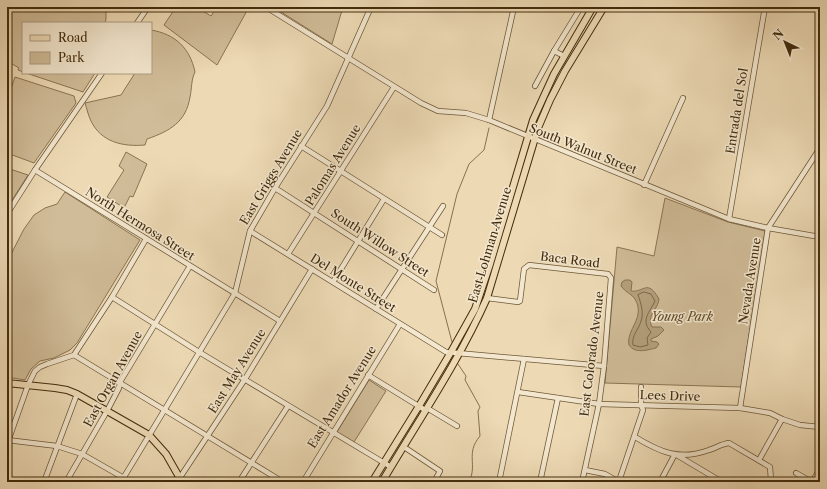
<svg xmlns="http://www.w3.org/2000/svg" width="827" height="489" font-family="'Libre Caslon Text',serif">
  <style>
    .green { fill: #d0bc98; stroke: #8a7452 }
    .water { fill: #b39f7c; stroke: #86714f }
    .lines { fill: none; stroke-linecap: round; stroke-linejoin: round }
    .shore { stroke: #7b6644; stroke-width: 1 }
    .stream { stroke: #86714f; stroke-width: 1 }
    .minor-casing { stroke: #6e5836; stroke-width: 6 }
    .major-casing { stroke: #432c0c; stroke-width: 8 }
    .minor { stroke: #f3e7cf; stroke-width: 4.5 }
    .major { stroke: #eddab5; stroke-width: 6 }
    .labels { text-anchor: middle; stroke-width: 3; stroke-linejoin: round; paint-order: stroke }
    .street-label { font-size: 12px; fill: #432c0c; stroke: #f3e7cf }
    .park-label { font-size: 12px; font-style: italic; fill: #5f4928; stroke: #f3e7cf }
  </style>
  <rect width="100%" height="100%" fill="#eddab5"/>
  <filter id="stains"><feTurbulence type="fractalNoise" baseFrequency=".005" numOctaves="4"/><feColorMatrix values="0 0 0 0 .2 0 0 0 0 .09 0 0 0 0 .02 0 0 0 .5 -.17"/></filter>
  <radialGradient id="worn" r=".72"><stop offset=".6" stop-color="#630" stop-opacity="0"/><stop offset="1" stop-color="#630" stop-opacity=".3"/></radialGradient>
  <!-- green -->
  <g class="green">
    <path d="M7 7H106V19L105 23H23V72L18 70 19 68 7 61Z"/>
    <path d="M176 7H196L211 16 217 7H249L217 65 164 25Z"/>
    <path d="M273 7H343L332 44Z"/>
    <path d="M151 30C175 34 190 48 195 72 191 80 192 88 190 97 186 122 170 131 147 139L145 145C123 147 101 142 91 121 88 115 87 109 85 103L121 95 135 73H151Z"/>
    <path d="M26 73H95L83 92Z"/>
    <path d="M15 77 74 96 76 103 34 163 7 153V100Z"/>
    <path d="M126 152 147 164 133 197 130 196 124 208 107 197 124 170 119 166Z"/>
    <path d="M7 168 28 175 7 208Z"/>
    <path d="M65 192 140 240 77 343 70 350 54 358 40 361 31 369 25 380 7 377V262L24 229 34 215 45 208 57 204Z"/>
    <path d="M665 198 728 222 765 231 741 387 605 383 617 247 654 256Z"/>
    <path d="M369 380 386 391 354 442 337 432Z"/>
  </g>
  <!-- water -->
  <path class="water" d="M625 280H630L632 282 631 291C644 293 647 278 659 299 658 310 646 315 652 327H661L664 330 658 336 651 339V341L657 342 659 344 656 348C647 350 635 354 629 345 626 329 646 318 635 299 632 294 625 292 621 286L622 282Z"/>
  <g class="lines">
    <!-- shore -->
    <path class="shore" d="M644 292 651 294 655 301C650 312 640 320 651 332L647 338 648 345 640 347 633 345C631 336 639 329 641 321 644 313 641 303 638 295Z"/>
    <!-- stream -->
    <g class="stream">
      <path d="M452 342 436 281 457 194 469 164 484 150 489 128"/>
      <path d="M458 364 466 376 465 380 480 407 478 411 480 436C465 454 478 464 469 482"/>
    </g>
    <defs>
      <g id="minor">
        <path d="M266 7 421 103 438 111 466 113 489 120 729 219 768 228 820 237"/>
        <path d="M137 23 148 7"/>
        <path d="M564 56 554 51 581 7"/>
        <path d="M535 86 554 51"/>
        <path d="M489 120 514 7"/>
        <path d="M301 146 442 235"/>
        <path d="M35 170 280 321"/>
        <path d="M644 185 683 98"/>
        <path d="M275 188 434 290"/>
        <path d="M7 214 35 170 102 73"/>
        <path d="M729 219 765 7"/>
        <path d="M250 231 446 352 604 366"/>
        <path d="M288 254 394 87"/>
        <path d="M333 282 384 199"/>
        <path d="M112 297 199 352 391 467"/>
        <path d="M487 298 518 302 520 301 524 269 529 265 608 274 611 278 604 366 599 404 582 482"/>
        <path d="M376 309 443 206"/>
        <path d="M74 355 283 482"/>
        <path d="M368 375 425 410"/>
        <path d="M518 392 599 404 740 408 770 413 782 419 800 425 820 427"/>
        <path d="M427 408 457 426"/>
        <path d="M740 408 768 228 820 148"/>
        <path d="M635 437C660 452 679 461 709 450 716 448 721 444 729 443L770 467 771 480 770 482"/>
        <path d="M7 440 57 446 82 454 131 482"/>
        <path d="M7 444 28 385 35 371 40 367 47 364 74 355 112 297 146 239"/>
        <path d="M404 447 440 471 434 482"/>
        <path d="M759 460 782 419"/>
        <path d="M585 470 605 474 619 482"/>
        <path d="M796 473 812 482 820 469"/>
        <path d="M619 481 643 410 641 405V387"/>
        <path d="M44 482 77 394"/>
        <path d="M66 482 107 411 119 388 120 382 190 266"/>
        <path d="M121 482 235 293 250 231 275 188 327 106 371 7"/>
        <path d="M177 482 245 379 312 269"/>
        <path d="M239 482 288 406"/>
        <path d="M303 482 400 324"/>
        <path d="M499 482 524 359"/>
        <path d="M540 482 558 398"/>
        <path d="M660 482 675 454 722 482"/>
      </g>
      <g id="major">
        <path d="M7 383 55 388 67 390 77 394 107 411 149 435 166 454 182 482"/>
        <path d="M372 482 419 406 451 352 475 309 490 264 533 120 554 74 593 7"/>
        <path d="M382 482C418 421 458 363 487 298L538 128 550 100 565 71 604 7"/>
      </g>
    </defs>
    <!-- minor casing -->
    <use href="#minor" class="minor-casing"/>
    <!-- major casing -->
    <use href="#major" class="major-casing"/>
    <!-- minor -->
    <use href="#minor" class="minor"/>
    <!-- major -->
    <use href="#major" class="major"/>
  </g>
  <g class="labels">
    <!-- street labels -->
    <g class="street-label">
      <text transform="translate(737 111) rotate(-81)" y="4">Entrada del Sol</text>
      <text transform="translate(583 149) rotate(22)" y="4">South Walnut Street</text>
      <text transform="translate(333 165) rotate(-58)" y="4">Palomas Avenue</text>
      <text transform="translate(271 177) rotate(-59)" y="4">East Griggs Avenue</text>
      <text transform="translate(140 224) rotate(32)" y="4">North Hermosa Street</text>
      <text transform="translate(380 243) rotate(33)" y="4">South Willow Street</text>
      <text transform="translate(490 245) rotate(-73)" y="4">East Lohman Avenue</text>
      <text transform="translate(570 260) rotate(7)" y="4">Baca Road</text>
      <text transform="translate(750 281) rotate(-81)" y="4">Nevada Avenue</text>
      <text transform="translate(353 283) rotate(32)" y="4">Del Monte Street</text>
      <text transform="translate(592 354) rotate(-83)" y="4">East Colorado Avenue</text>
      <text transform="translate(237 371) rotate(-58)" y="4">East May Avenue</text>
      <text transform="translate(113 379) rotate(-61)" y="4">East Organ Avenue</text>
      <text transform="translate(670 396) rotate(2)" y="4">Lees Drive</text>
      <text transform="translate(342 397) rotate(-58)" y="4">East Amador Avenue</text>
    </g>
    <!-- park labels -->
    <g class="park-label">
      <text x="682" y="321">Young Park</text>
    </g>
  </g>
  <!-- margin -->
  <rect width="827" height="489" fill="none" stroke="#eddab5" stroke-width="24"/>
  <rect x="8" y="8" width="811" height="473" fill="none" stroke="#432c0c" stroke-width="2"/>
  <rect x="12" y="12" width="803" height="465" fill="none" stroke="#432c0c"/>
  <!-- legend -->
  <rect x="22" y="22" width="130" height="52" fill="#f3e7cf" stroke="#ad9c81"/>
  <rect x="30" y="35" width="20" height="6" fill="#eddab5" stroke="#ad9c81"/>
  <text x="58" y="42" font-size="12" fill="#432c0c">Road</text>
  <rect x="30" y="52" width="20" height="12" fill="#d0bc98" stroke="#ad9c81"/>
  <text x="58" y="62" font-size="12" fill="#432c0c">Park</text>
  <!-- north arrow -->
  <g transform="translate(785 42) rotate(317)" stroke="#f3e7cf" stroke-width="3" paint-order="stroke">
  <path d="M0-3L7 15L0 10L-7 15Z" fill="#432c0c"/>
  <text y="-6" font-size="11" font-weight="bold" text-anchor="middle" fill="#432c0c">N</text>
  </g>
  <rect width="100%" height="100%" filter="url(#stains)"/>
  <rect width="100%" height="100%" fill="url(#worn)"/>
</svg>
